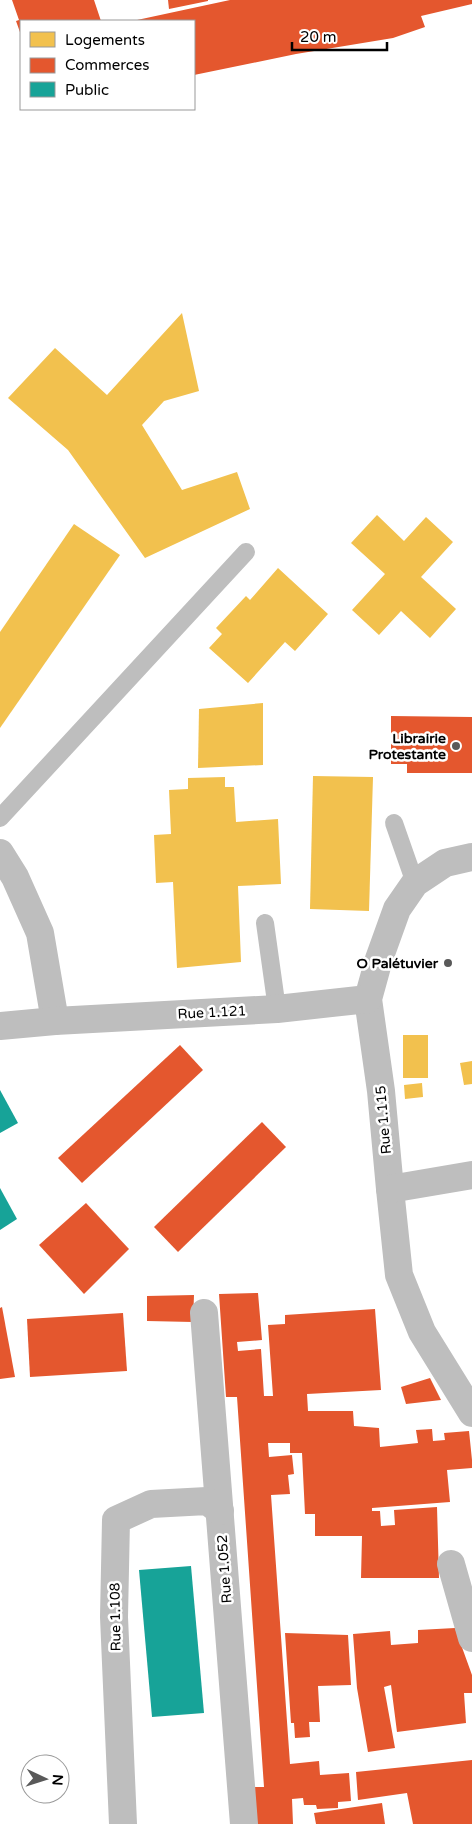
<svg xmlns="http://www.w3.org/2000/svg" width="472" height="1824" font-family="'Varela Round',sans-serif">
  <style>
    .homes { fill: #f2c14e }
    .shops { fill: #e4572e }
    .public { fill: #17a398 }
    .lines { fill: none; stroke-linecap: round; stroke-linejoin: round }
    .service { stroke: #bebebe; stroke-width: 18 }
    .minor { stroke: #bebebe; stroke-width: 28 }
    .poi-dot { fill: #595959; stroke: #fff; stroke-width: 2 }
    .labels { text-anchor: middle; stroke-width: 5; stroke-linejoin: round; paint-order: stroke }
    .poi-label { font-size: 14px; font-weight: bold; fill: #000; stroke: #fff; text-anchor: end }
    .street-label { font-size: 14px; fill: #000; stroke: #fff }
  </style>
  <rect width="100%" height="100%" fill="#fff"/>
  <!-- homes -->
  <g class="homes">
    <path d="M182 313 199 391 164 401 142 425 182 490 237 472 250 509 145 558 68 450 8 398 55 348 107 395Z"/>
    <path d="M377 515 404 541 426 517 453 542 421 577 456 609 430 638 401 611 379 635 352 610 385 574 351 543Z"/>
    <path d="M74 524 120 555 0 728V632Z"/>
    <path d="M278 568 328 614 295 651 285 642 248 683 209 648 222 634 216 628 246 596 250 600Z"/>
    <path d="M263 703V765L198 768 199 709Z"/>
    <path d="M313 776 373 777 369 911 310 909Z"/>
    <path d="M225 777V787H234L236 822 278 819 281 884 238 886 241 962 177 968 173 882 156 883 154 835 171 834 169 790 188 789V778Z"/>
    <rect x="403" y="1035" width="25" height="43"/>
    <path d="M472 1061V1084L464 1085 460 1063Z"/>
    <path d="M422 1083 423 1097 405 1099 404 1085Z"/>
  </g>
  <!-- shops -->
  <g class="shops">
    <path d="M12 0H94L101 21H21V35L16 21 19 20Z"/>
    <path d="M168 0H208V1L169 9Z"/>
    <path d="M230 0H472V4L421 16 425 27 393 38 296 54 194 75V21H137V20Z"/>
    <path d="M391 716 472 717V773H407V764H391Z"/>
    <path d="M180 1045 203 1070 82 1183 58 1158Z"/>
    <path d="M262 1122 286 1147 178 1252 154 1227Z"/>
    <path d="M86 1203 129 1249 84 1294 39 1245Z"/>
    <path d="M258 1293 262 1340 237 1342 238 1351 261 1349 264 1396H273L268 1325 285 1324V1315L375 1309 381 1390 307 1394 308 1411H353L354 1426 379 1428 380 1447 418 1443 416 1430 432 1429 433 1441 445 1440 444 1433 469 1431 472 1460V1468L447 1470 450 1502 372 1508V1511H380L381 1526 395 1525 394 1510 437 1507 439 1578H361L362 1536H315V1514H305L302 1453H290V1443H268L269 1457 292 1455 294 1474 288 1475 290 1494 271 1495 290 1764 319 1761 320 1775 349 1773 351 1801 338 1802V1808L317 1809 316 1805H304L303 1798 292 1799 293 1824H254L252 1787H264L237 1397H226L219 1294Z"/>
    <path d="M194 1295 193 1322 147 1321V1296Z"/>
    <path d="M2 1307 15 1377 0 1379V1308Z"/>
    <path d="M123 1313 127 1371 30 1377 27 1319Z"/>
    <path d="M430 1378 441 1400 406 1404 401 1387Z"/>
    <path d="M455 1628 472 1675V1693H464L466 1723 397 1732 391 1685 384 1687 395 1748 368 1752 357 1688 353 1634 390 1631 391 1645 418 1643V1630Z"/>
    <path d="M285 1633 348 1635 351 1685 318 1686 320 1722H309L310 1737 295 1738 294 1723H291Z"/>
    <path d="M472 1760V1824H413L407 1793 358 1800 356 1772Z"/>
    <path d="M382 1803 385 1824H316L314 1813Z"/>
  </g>
  <!-- public -->
  <g class="public">
    <path d="M0 1090 18 1123 0 1133Z"/>
    <path d="M0 1188 17 1219 0 1230Z"/>
    <path d="M191 1566 204 1713 152 1717 139 1570Z"/>
  </g>
  <g class="lines">
    <!-- service -->
    <g class="service">
      <path d="M0 818 246 552"/>
      <path d="M394 823 415 883"/>
      <path d="M265 923 277 1009"/>
    </g>
    <!-- minor -->
    <g class="minor">
      <path d="M0 853 15 877 40 933 55 1021"/>
      <path d="M472 857 445 863 415 883 397 909 379 959 368 999 381 1091 390 1189 399 1275 422 1332 472 1413"/>
      <path d="M0 1026 55 1021 277 1009 368 999"/>
      <path d="M390 1189 472 1175"/>
      <path d="M204 1313 244 1824"/>
      <path d="M451 1564 472 1638"/>
      <path d="M123 1824 114 1617 116 1520 151 1504 207 1501 220 1511"/>
    </g>
  </g>
  <!-- markers -->
  <g class="poi-dot">
    <circle cx="456" cy="746" r="5"/>
    <circle cx="448" cy="963" r="5"/>
  </g>
  <g class="labels">
    <!-- poi labels -->
    <g class="poi-label">
      <text x="446" y="743">Librairie<tspan x="446" dy="16">Protestante</tspan></text>
      <text x="438" y="968">O Palétuvier</text>
    </g>
    <!-- street labels -->
    <g class="street-label">
      <text transform="translate(212 1012) rotate(-3)" y="5">Rue 1.121</text>
      <text transform="translate(383 1120) rotate(-95)" y="5">Rue 1.115</text>
      <text transform="translate(224 1569) rotate(-94)" y="5">Rue 1.052</text>
      <text transform="translate(115 1617) rotate(-91)" y="5">Rue 1.108</text>
    </g>
  </g>
  <!-- legend -->
  <rect x="20" y="20" width="175" height="90" fill="#ffffff" stroke="#999999"/>
  <rect x="30" y="32" width="25" height="15" fill="#f2c14e" stroke="#999999"/>
  <text x="65" y="45" font-size="15" fill="#000000">Logements</text>
  <rect x="30" y="58" width="25" height="15" fill="#e4572e" stroke="#999999"/>
  <text x="65" y="70" font-size="15" fill="#000000">Commerces</text>
  <rect x="30" y="82" width="25" height="15" fill="#17a398" stroke="#999999"/>
  <text x="65" y="95" font-size="15" fill="#000000">Public</text>
  <!-- north arrow -->
  <g transform="translate(45 1779) rotate(94)"><circle r="24" fill="#ffffff" stroke="#999999"/>
  <path d="M0-4L9 19L0 12L-9 19Z" fill="#595959"/>
  <text y="-8" font-size="14" font-weight="bold" text-anchor="middle" fill="#000000">N</text>
  </g>
  <!-- scale -->
  <path d="M292 42v8h95v-8" fill="none" stroke="#000000" stroke-width="2.5"/>
  <text x="300" y="42" font-size="15" fill="#000000" stroke="#ffffff" stroke-width="4" paint-order="stroke">20 m</text>
</svg>
